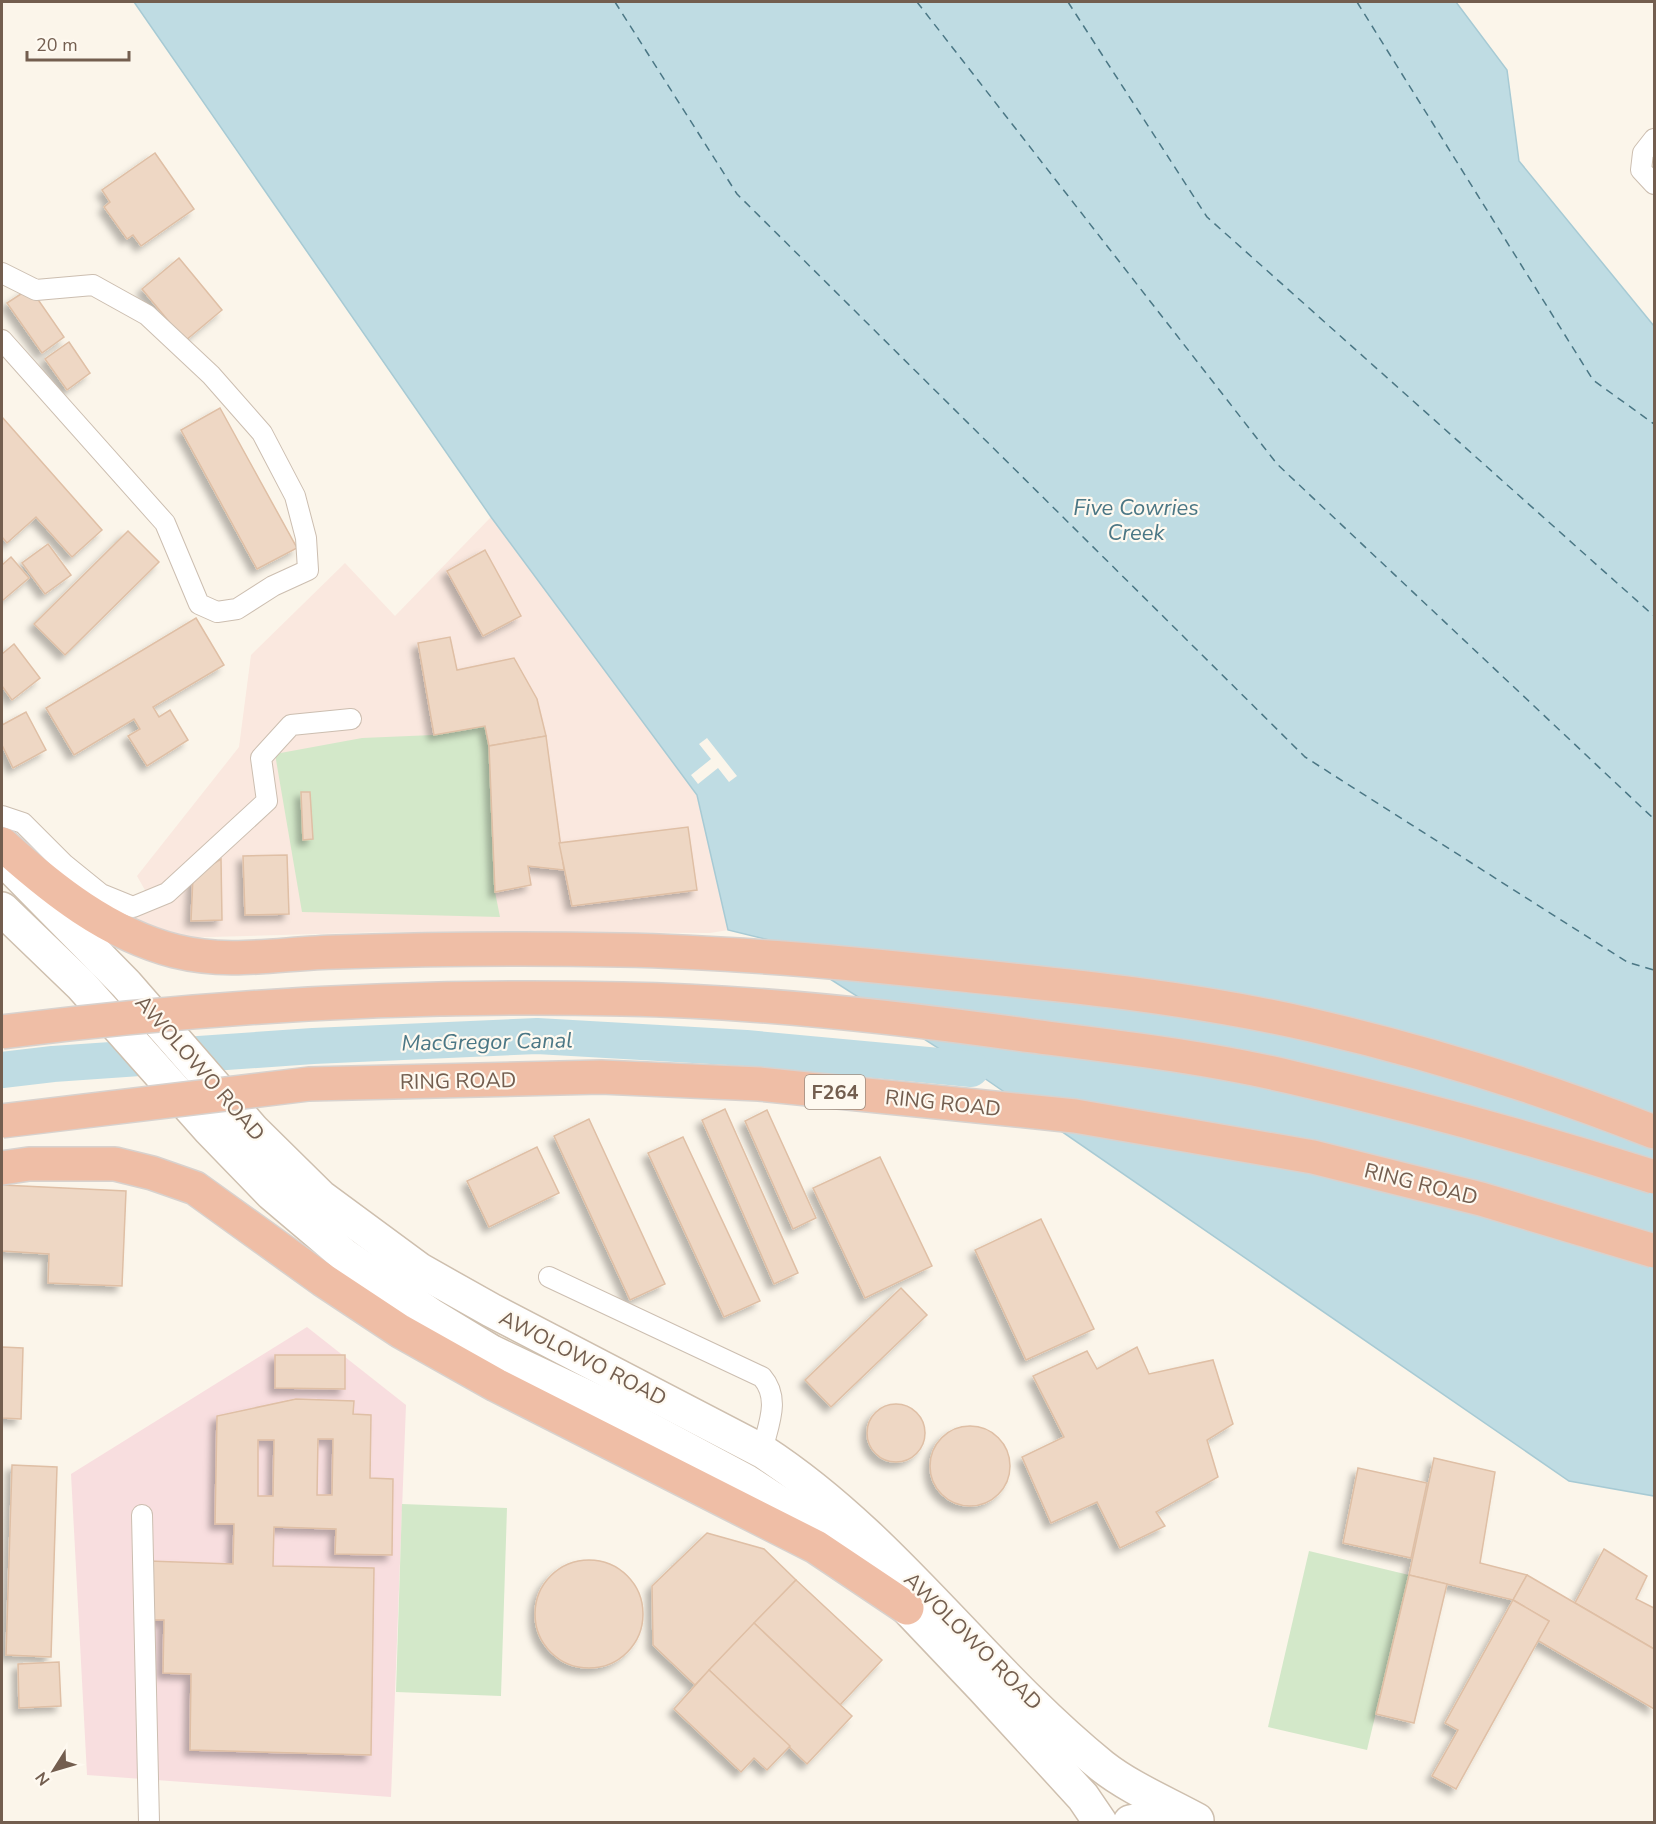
<svg xmlns="http://www.w3.org/2000/svg" width="1656" height="1824" font-family="'Nunito Sans',sans-serif">
  <style>
    .commercial { fill: #fae8df }
    .medical { fill: #f8dedf }
    .green { fill: #d3e8c9 }
    .water { fill: #bfdce3; stroke: #a7cad4; stroke-width: 1.5 }
    .pier { fill: #fbf5ea }
    .lines { fill: none; stroke-linecap: round; stroke-linejoin: round }
    .canal { stroke: #bfdce3; stroke-width: 36 }
    .ferry { stroke: #4b7785; stroke-width: 1.5; stroke-dasharray: 8 6; stroke-linecap: butt }
    .building { fill: #eed7c4; stroke: #dfbfa5; stroke-width: 1.5; fill-rule: evenodd; filter: url(#shadow) }
    .service-casing { stroke: #ccbeb0; stroke-width: 22 }
    .secondary-casing { stroke: #cebfae; stroke-width: 36 }
    .motorway-casing { stroke: #d8d2ce; stroke-width: 36 }
    .service { stroke: #fff; stroke-width: 20 }
    .secondary { stroke: #fff; stroke-width: 33 }
    .motorway { stroke: #efbea6; stroke-width: 33 }
    .motorway-bridge-casing { stroke: #d8d2ce; stroke-width: 36; stroke-linecap: butt }
    .motorway-bridge { stroke: #efbea6; stroke-width: 33 }
    .labels { text-anchor: middle; stroke-width: 4.5; stroke-linejoin: round; paint-order: stroke }
    .shield { fill: #fef9f0; stroke: #9d8c7f; stroke-width: 1.5 }
    .shield-label { font-size: 20px; font-weight: bold; fill: #735e4f }
    .street-label { font-size: 21px; fill: #735e4f; stroke: #fef9f0 }
    .water-label { font-size: 22px; font-style: italic; fill: #4b7785; stroke: #fef9f0 }
  </style>
  <defs>
    <filter id="shadow"><feDropShadow dx="-5.5" dy="5.5" stdDeviation="3" flood-color="#0004"/></filter>
  </defs>
  <rect width="100%" height="100%" fill="#fbf5ea"/>
  <!-- commercial -->
  <path class="commercial" d="M491 517 697 795 728 930 710 933 387 932 173 938 130 920 150 899 137 876 239 747 251 655 345 563 395 616Z"/>
  <!-- medical -->
  <path class="medical" d="M307 1327 406 1405 391 1797 87 1775 71 1474Z"/>
  <!-- green -->
  <g class="green">
    <path d="M485 726 489 746 495 892 500 917 302 912 275 754 362 738 433 735Z"/>
    <path d="M402 1504 507 1508 501 1696 396 1692Z"/>
    <path d="M1309 1551 1409 1575 1367 1750 1268 1727Z"/>
  </g>
  <!-- water -->
  <path class="water" d="M134 2H1456L1507 70 1519 161 1654 326V1496L1569 1481 971 1069 769 940 728 930 697 795 491 517Z"/>
  <!-- pier -->
  <path class="pier" d="M707 738 737 776 729 782 718 768 698 784 691 775 711 759 699 744Z"/>
  <g class="lines">
    <!-- canal -->
    <path class="canal" d="M2 1070 53 1064 313 1046 537 1036 746 1048 971 1069"/>
    <!-- ferry -->
    <g class="ferry">
      <path d="M615 2 737 194 1305 757 1627 962 1654 970"/>
      <path d="M917 2 1277 464 1654 819"/>
      <path d="M1068 2 1207 217 1654 616"/>
      <path d="M1357 2 1593 380 1654 424"/>
    </g>
  </g>
  <!-- building -->
  <g class="building">
    <path d="M155 153 194 209 141 246 133 235 127 239 104 207 110 202 102 190Z"/>
    <path d="M179 258 222 310 185 341 142 289Z"/>
    <path d="M30 288 64 337 42 353 7 303Z"/>
    <path d="M69 342 90 373 67 390 45 359Z"/>
    <path d="M220 408 297 548 257 569 181 430Z"/>
    <path d="M2 417 102 530 72 557 36 517 7 543 2 537Z"/>
    <path d="M128 531 159 562 65 655 34 624Z"/>
    <path d="M48 544 71 575 45 594 22 563Z"/>
    <path d="M485 550 521 616 483 636 447 571Z"/>
    <path d="M11 557 29 578 2 601V565Z"/>
    <path d="M196 618 224 665 153 707 159 717 170 710 188 740 147 766 128 736 140 729 134 719 74 755 46 708Z"/>
    <path d="M450 637 457 670 514 658 537 699 546 736 489 746 485 726 434 735 418 643Z"/>
    <path d="M14 644 40 678 12 700 2 686V654Z"/>
    <path d="M26 712 46 750 13 768 2 745V725Z"/>
    <path d="M546 736 564 870 528 866 531 885 495 892 489 746Z"/>
    <path d="M301 792H310L313 839 303 840Z"/>
    <path d="M688 827 697 890 572 906 559 843Z"/>
    <path d="M287 855 289 914 245 915 243 856Z"/>
    <path d="M221 859 222 920 191 921 193 876Z"/>
    <path d="M725 1109 798 1273 774 1284 702 1120Z"/>
    <path d="M767 1110 816 1218 793 1229 745 1121Z"/>
    <path d="M589 1119 665 1284 630 1300 554 1136Z"/>
    <path d="M683 1137 760 1301 724 1317 648 1153Z"/>
    <path d="M537 1147 559 1193 489 1227 467 1181Z"/>
    <path d="M880 1157 932 1266 865 1298 813 1188Z"/>
    <path d="M2 1185 126 1191 122 1286 48 1283 49 1254 2 1251Z"/>
    <path d="M1041 1219 1094 1329 1026 1360 975 1250Z"/>
    <path d="M901 1288 927 1315 831 1407 805 1380Z"/>
    <path d="M2 1347 23 1348 21 1419 2 1418Z"/>
    <path d="M1137 1347 1149 1374 1213 1360 1233 1424 1207 1440 1218 1477 1156 1512 1165 1526 1120 1548 1097 1502 1051 1523 1022 1457 1064 1437 1033 1376 1087 1351 1097 1369Z"/>
    <path d="M275 1355H345V1389L275 1388Z"/>
    <path d="M296 1399 354 1401 353 1414 371 1415 370 1478 393 1479 392 1555 335 1554 336 1529 274 1527 273 1566 374 1568 371 1755 190 1750 191 1674 163 1673 164 1620H147L149 1561 233 1564 234 1524H215L217 1416ZM318 1439H333L332 1495H317ZM258 1440H274L273 1496H258Z"/>
    <circle cx="896" cy="1433" r="29"/>
    <circle cx="970" cy="1466" r="40"/>
    <path d="M1434 1458 1495 1472 1480 1563 1527 1575 1513 1600 1409 1575Z"/>
    <path d="M12 1465 57 1467 51 1657 6 1655Z"/>
    <path d="M1358 1468 1427 1483 1411 1558 1343 1543Z"/>
    <path d="M707 1533 764 1549 796 1580 695 1685 653 1645 652 1586Z"/>
    <path d="M1604 1549 1647 1576 1636 1599 1654 1608V1649L1575 1603Z"/>
    <circle cx="589" cy="1614" r="54"/>
    <path d="M1409 1575 1447 1584 1414 1723 1376 1714Z"/>
    <path d="M1527 1575 1654 1649V1709L1537 1640 1549 1621 1513 1600Z"/>
    <path d="M796 1580 882 1660 840 1705 754 1623Z"/>
    <path d="M1513 1600 1549 1621 1456 1789 1432 1776 1458 1730 1445 1723Z"/>
    <path d="M754 1623 852 1716 807 1764 709 1670Z"/>
    <path d="M59 1662 61 1706 19 1708 18 1664Z"/>
    <path d="M709 1670 790 1746 767 1770 754 1758 741 1772 674 1709Z"/>
  </g>
  <g class="lines">
    <defs>
      <g id="service">
        <path d="M1654 139 1643 153 1641 170 1654 184"/>
        <path d="M2 273 36 290 93 285 147 315 211 375 262 433 295 496 306 538 308 570 273 586 237 609 217 612 199 604 165 523 2 340"/>
        <path d="M2 816 23 823 64 864 101 894 133 907 167 893 267 801 261 758 291 725 351 719"/>
        <path d="M549 1277 762 1377C781 1399 768 1425 762 1451"/>
        <path d="M142 1515 149 1822"/>
      </g>
      <g id="secondary">
        <path d="M9 865 126 984 253 1130 321 1197 420 1270 491 1310 762 1451C893 1536 982 1669 1102 1766 1130 1788 1166 1803 1197 1820"/>
        <path d="M2 909 81 985 210 1130 272 1194 344 1255 431 1315 492 1352 608 1407 746 1481 830 1536 907 1608 983 1688 1083 1797 1100 1822"/>
        <path d="M1130 1822 1151 1818 1189 1819"/>
      </g>
      <g id="motorway">
        <path d="M2 844C52 889 108 934 175 951 231 965 281 953 337 952 432 949 526 948 620 950 732 952 843 962 954 974 1073 986 1194 998 1311 1025 1427 1052 1543 1088 1654 1132"/>
        <path d="M2 1168 29 1164H115L152 1173 195 1188 323 1280 400 1331 496 1385 816 1547 907 1608"/>
      </g>
    </defs>
    <!-- service casing -->
    <use href="#service" class="service-casing"/>
    <!-- secondary casing -->
    <use href="#secondary" class="secondary-casing"/>
    <!-- motorway casing -->
    <use href="#motorway" class="motorway-casing"/>
    <!-- service -->
    <use href="#service" class="service"/>
    <!-- secondary -->
    <use href="#secondary" class="secondary"/>
    <!-- motorway -->
    <use href="#motorway" class="motorway"/>
    <defs>
      <g id="motorway-bridge">
        <path d="M2 1032C208 1006 414 994 622 999 758 1001 898 1017 1032 1036 1118 1047 1205 1057 1290 1077 1412 1105 1534 1139 1654 1177"/>
        <path d="M2 1121 309 1084 601 1077 759 1084 1075 1116 1313 1157 1481 1199 1654 1251"/>
      </g>
    </defs>
    <!-- motorway-bridge casing -->
    <use href="#motorway-bridge" class="motorway-bridge-casing"/>
    <!-- motorway-bridge -->
    <use href="#motorway-bridge" class="motorway-bridge"/>
  </g>
  <g class="labels">
    <!-- shield labels -->
    <rect class="shield" x="805" y="1075" width="60" height="34" rx="4.5"/>
    <g class="shield-label">
      <text x="835" y="1099">F264</text>
    </g>
    <!-- street labels -->
    <g class="street-label">
      <text transform="translate(200 1068) rotate(49)" y="7">AWOLOWO ROAD</text>
      <text transform="translate(458 1081) rotate(-1)" y="7">RING ROAD</text>
      <text transform="translate(943 1103) rotate(6)" y="7">RING ROAD</text>
      <text transform="translate(1421 1184) rotate(14)" y="7">RING ROAD</text>
      <text transform="translate(583 1358) rotate(27)" y="7">AWOLOWO ROAD</text>
      <text transform="translate(973 1641) rotate(45)" y="7">AWOLOWO ROAD</text>
    </g>
    <!-- water labels -->
    <g class="water-label">
      <text x="1136" y="515">Five Cowries<tspan x="1136" dy="25">Creek</tspan></text>
      <text transform="translate(487 1041) rotate(-1)" y="8">MacGregor Canal</text>
    </g>
  </g>
  <!-- border -->
  <rect width="1656" height="1824" fill="none" stroke="#735e4f" stroke-width="6"/>
  <!-- north arrow -->
  <g transform="translate(54 1770) rotate(233)" stroke="#fef9f0" stroke-width="4.5" paint-order="stroke">
  <path d="M0-4.5L10 22L0 15L-10 22Z" fill="#735e4f"/>
  <text y="-9" font-size="16" font-weight="bold" text-anchor="middle" fill="#735e4f">N</text>
  </g>
  <!-- scale -->
  <path d="M27 51v9h102v-9" fill="none" stroke="#735e4f" stroke-width="3"/>
  <text x="36" y="51" font-size="18" fill="#735e4f" stroke="#fef9f0" stroke-width="4.5" paint-order="stroke">20 m</text>
</svg>
